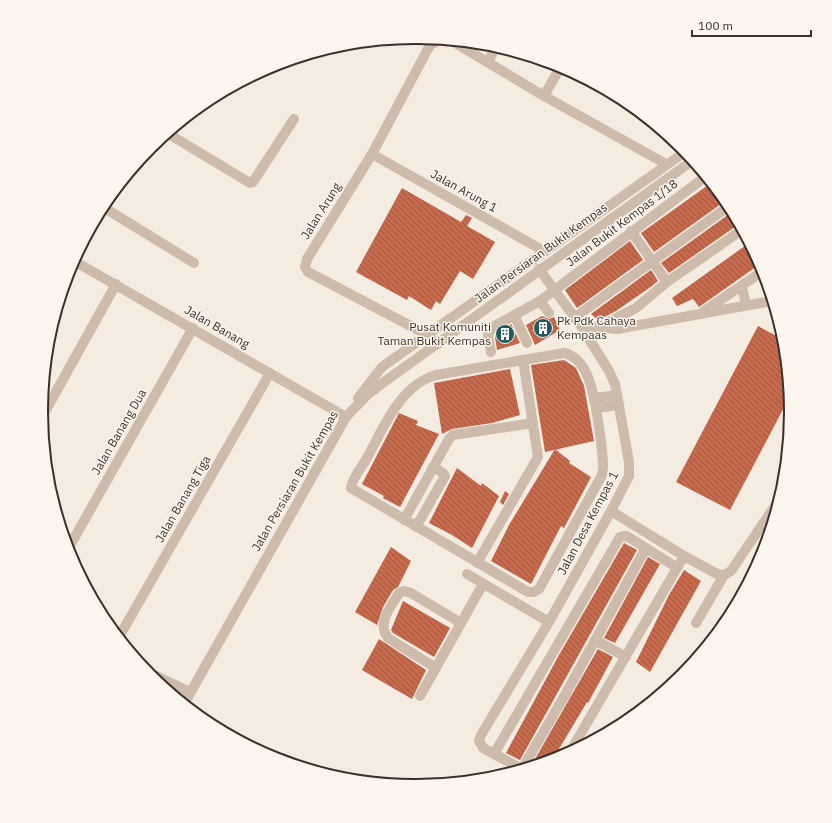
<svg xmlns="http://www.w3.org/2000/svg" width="832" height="823" font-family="'IBM Plex Sans',sans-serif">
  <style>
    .building { fill: url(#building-back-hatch) }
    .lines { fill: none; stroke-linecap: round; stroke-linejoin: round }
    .minor { stroke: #cdbbac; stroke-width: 10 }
    .labels { text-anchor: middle; stroke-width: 3; stroke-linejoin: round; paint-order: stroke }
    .street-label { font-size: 12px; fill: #3b302b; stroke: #fbf5ee }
    .poi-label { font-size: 12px; fill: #3b302b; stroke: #fbf5ee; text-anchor: start }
    .rim { fill: none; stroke: #3b302b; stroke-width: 2 }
  </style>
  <defs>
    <pattern id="building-back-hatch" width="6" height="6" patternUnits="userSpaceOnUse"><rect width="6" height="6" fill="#c8694b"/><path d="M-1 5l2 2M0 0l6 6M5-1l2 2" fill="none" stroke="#a4573f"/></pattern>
  </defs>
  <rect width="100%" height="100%" fill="#f4ebe1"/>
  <!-- building -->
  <g class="building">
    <path d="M711 183 725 201 654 252 641 233Z"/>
    <path d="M402 188 461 222 466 215 472 218 467 226 495 242 473 279 460 271 440 304 436 301 431 310 409 296 407 300 356 272Z"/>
    <path d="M732 212 739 224 669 273 661 263Z"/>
    <path d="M630 241 643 260 577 308 565 290Z"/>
    <path d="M749 243 760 264 699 307 693 299 677 306 672 298Z"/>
    <path d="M651 270 658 281 652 286 616 311 598 320 591 314Z"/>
    <path d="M542 316 549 319 554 317 560 330 535 345 526 325Z"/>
    <path d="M511 324 520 343 497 350 495 337 496 333Z"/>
    <path d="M758 326 784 340 789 398 730 510 676 482Z"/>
    <path d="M564 360 576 368 584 386 594 441 545 452 531 365Z"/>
    <path d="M510 369 520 415 492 423 452 429 442 434 434 383Z"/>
    <path d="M399 413 418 421 416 425 439 434 400 507 383 498 384 496 362 484Z"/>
    <path d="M555 449 570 461 569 463 591 477 564 528 561 526 531 584 491 561 509 525Z"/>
    <path d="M457 468 481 486 482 483 499 496 472 548 452 535 429 523Z"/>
    <path d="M505 491 509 494 503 505 500 502Z"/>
    <path d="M624 543 637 550 520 760 506 753 559 655Z"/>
    <path d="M391 547 411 561 398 587 393 590 383 607 377 625 355 612Z"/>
    <path d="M648 557 660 564 615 643 604 638Z"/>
    <path d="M684 570 701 581 650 672 636 662 669 595Z"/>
    <path d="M403 601 450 628 434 657 393 633 391 630Z"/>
    <path d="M379 639 426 670 412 699 362 670Z"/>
    <path d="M598 649 613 657 588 703 587 702 553 759 531 766Z"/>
  </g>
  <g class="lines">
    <!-- minor -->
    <g class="minor">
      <path d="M452 41 544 96 666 164"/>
      <path d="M488 62 496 46"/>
      <path d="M544 96 561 66"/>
      <path d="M167 133 250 183 253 182 294 119"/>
      <path d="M372 154 544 251"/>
      <path d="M103 207 194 263"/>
      <path d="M631 231 667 282"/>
      <path d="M74 261 346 417"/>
      <path d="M742 286 746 305"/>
      <path d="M703 312 763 271"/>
      <path d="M549 313 540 301 705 177"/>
      <path d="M514 315 527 343"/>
      <path d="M574 318 729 206"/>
      <path d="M581 326 617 329 772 301"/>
      <path d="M599 327 636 308 667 282 742 230"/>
      <path d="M438 344 426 334 308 272 305 267 307 259 372 154 430 45 441 39"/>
      <path d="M491 352 488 336 491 328 540 301"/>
      <path d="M564 353C592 359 595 405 599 427 601 440 603 454 603 467L602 475 539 589 534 592H528L351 488C352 478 362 467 367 458 383 429 400 385 436 375Z"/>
      <path d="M358 398 382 367 685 152"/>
      <path d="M595 398 617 395"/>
      <path d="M596 408 619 405"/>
      <path d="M42 417 116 284"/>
      <path d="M611 511 684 556 717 574 724 575 731 571 779 500"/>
      <path d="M404 520 449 439 453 435 533 423"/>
      <path d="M416 527 445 476 443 473 433 467"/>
      <path d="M68 549 193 328"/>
      <path d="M477 563 538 457 523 360"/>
      <path d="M467 574 549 622"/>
      <path d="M696 623 724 575"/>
      <path d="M119 637 270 373"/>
      <path d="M595 640 626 657"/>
      <path d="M436 668 388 638C376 623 391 607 399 593L404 591 411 593 461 623"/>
      <path d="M146 671 190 692"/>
      <path d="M420 696 483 584"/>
      <path d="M184 704 346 417 367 395 384 382 692 161"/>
      <path d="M570 752 684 556"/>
      <path d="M494 754 620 537 626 536 630 538 676 567"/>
      <path d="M522 769 483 748 479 741 481 735 549 622 611 511 629 476V462L615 384 609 371 581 326 539 269"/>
      <path d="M522 769 565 695 646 548"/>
    </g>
  </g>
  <!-- icons -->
  <defs>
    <symbol id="building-disc" viewBox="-11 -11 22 22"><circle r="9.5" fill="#1f5a5e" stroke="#fbf5ee"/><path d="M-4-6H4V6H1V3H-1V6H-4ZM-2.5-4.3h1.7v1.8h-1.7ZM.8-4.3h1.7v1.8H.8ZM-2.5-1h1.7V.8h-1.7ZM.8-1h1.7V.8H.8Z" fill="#fff"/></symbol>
  </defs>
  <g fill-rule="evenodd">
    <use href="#building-disc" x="532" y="317" width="22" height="22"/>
    <use href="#building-disc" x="494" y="323" width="22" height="22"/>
  </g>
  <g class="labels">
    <!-- street labels -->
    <g class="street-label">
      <text transform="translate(464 191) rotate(29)" y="4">Jalan Arung 1</text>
      <text transform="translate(321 211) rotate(-58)" y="4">Jalan Arung</text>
      <text transform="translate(622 223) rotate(-37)" y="4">Jalan Bukit Kempas 1/18</text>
      <text transform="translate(541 253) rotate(-36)" y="4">Jalan Persiaran Bukit Kempas</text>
      <text transform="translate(217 327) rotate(30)" y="4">Jalan Banang</text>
      <text transform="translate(119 432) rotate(-60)" y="4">Jalan Banang Dua</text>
      <text transform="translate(295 481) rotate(-60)" y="4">Jalan Persiaran Bukit Kempas</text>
      <text transform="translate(183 499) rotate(-60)" y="4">Jalan Banang Tiga</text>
      <text transform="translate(588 523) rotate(-62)" y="4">Jalan Desa Kempas 1</text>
    </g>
    <!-- poi labels -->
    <g class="poi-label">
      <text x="557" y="325">Pk Pdk Cahaya<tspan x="557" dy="14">Kempaas</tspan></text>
      <text x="491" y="331" text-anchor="end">Pusat Komuniti<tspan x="491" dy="14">Taman Bukit Kempas</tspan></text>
    </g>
  </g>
  <!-- crop -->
  <path d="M0 0H832V823H0ZM415 44H417A367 367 0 0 1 784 411V412A367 367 0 0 1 417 779H415A367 367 0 0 1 48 412V411A367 367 0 0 1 415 44Z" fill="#fbf5ee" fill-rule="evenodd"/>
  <path class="rim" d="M415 44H417A367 367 0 0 1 784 411V412A367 367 0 0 1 417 779H415A367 367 0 0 1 48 412V411A367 367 0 0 1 415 44Z"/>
  <!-- scale -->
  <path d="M692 30v6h119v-6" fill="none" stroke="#3b302b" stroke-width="2"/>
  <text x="698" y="30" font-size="12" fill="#3b302b" stroke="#fbf5ee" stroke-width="3" paint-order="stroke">100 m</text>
</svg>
